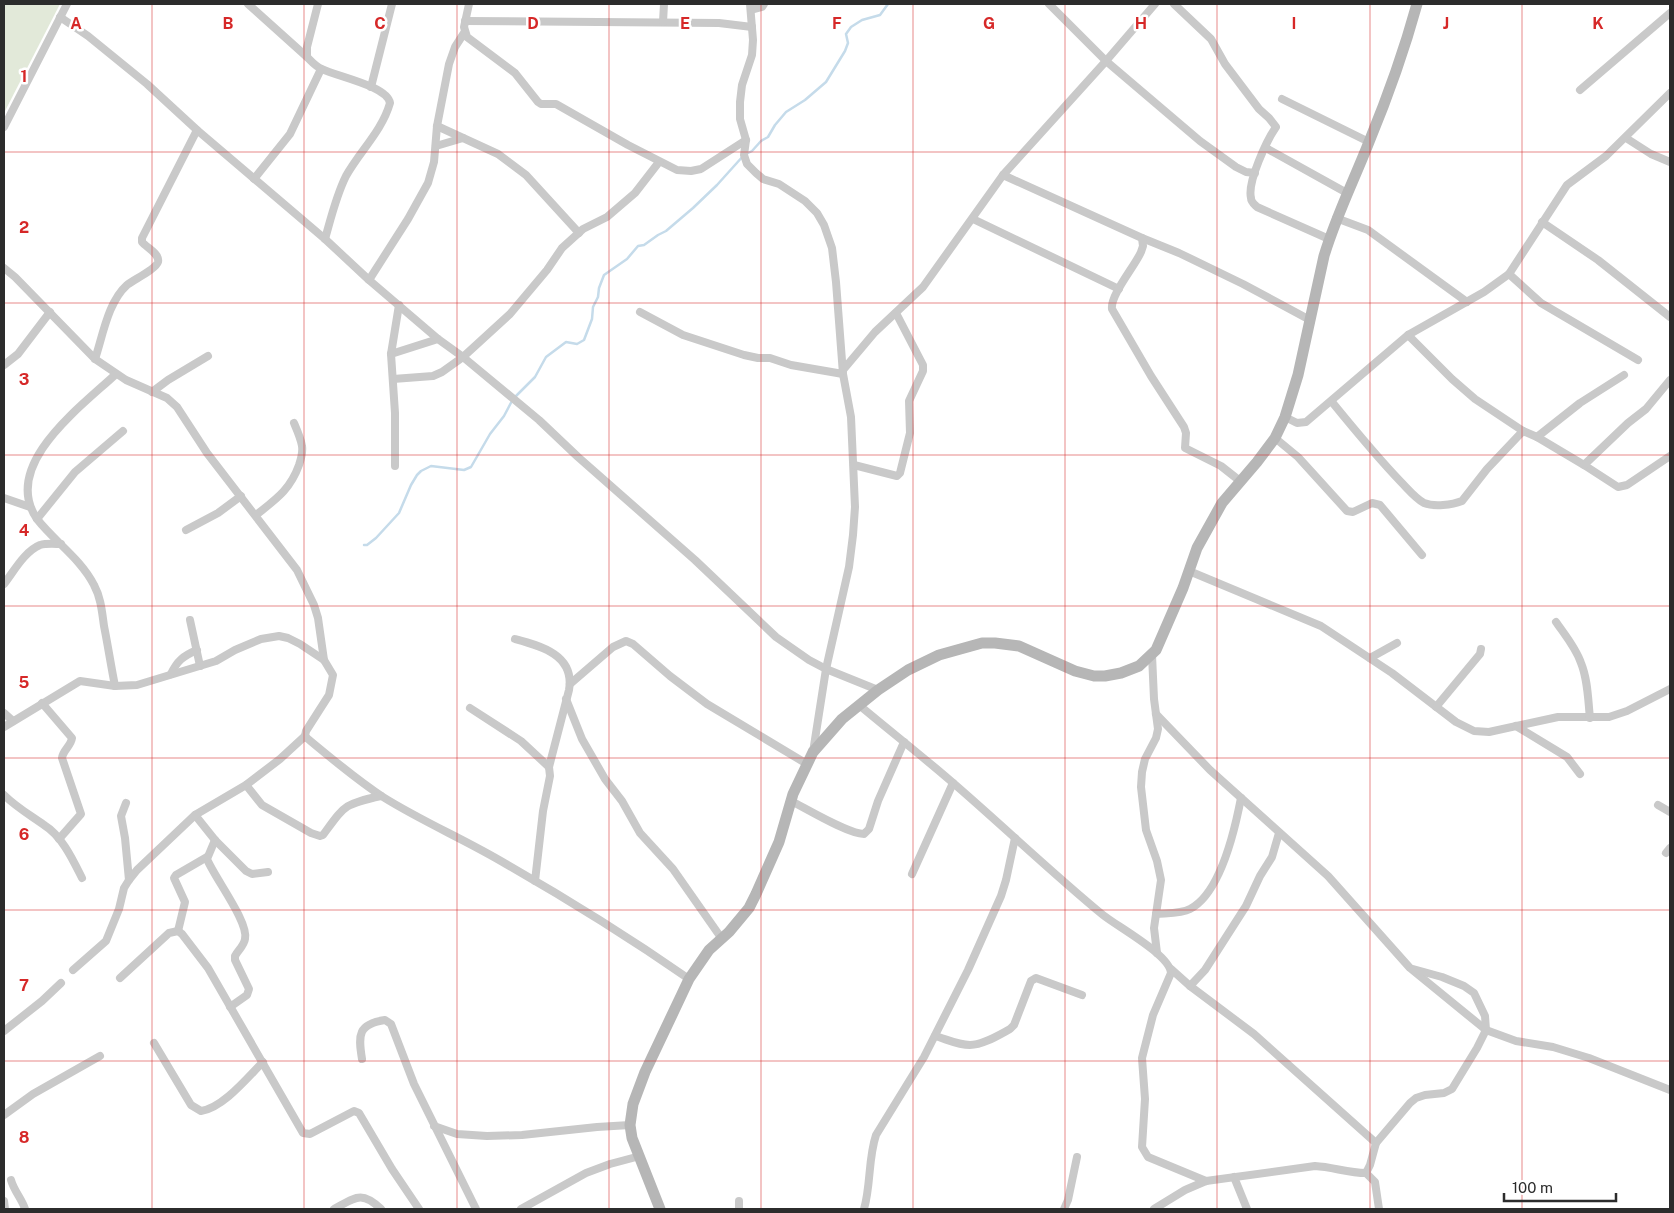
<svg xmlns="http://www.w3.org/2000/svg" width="1674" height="1213" viewBox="0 0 1674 1213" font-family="'Public Sans',sans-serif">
<rect width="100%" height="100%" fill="#fff"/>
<path fill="#e2e9d9" d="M4 4H60L4 113Z"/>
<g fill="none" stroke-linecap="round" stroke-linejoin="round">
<path stroke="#c5dbea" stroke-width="2.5" d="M364 545H367L376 538 399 513 411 485 417 475 421 471 431 466 464 470 471 467 490 434 504 416 513 399 535 377 546 357 566 342 577 344 584 340 592 319 593 307 598 297 599 288 604 275 627 259 638 246 644 245 658 235 666 231 693 208 717 185 744 155 752 151 761 141 768 137 775 125 786 112 805 100 826 82 845 51 848 43 846 34 851 27 862 20 880 15 888 4"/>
<g stroke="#c9c9c9" stroke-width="8">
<path d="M248 4 307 57"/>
<path d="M318 4 307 47V57C312 62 316 67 322 69 338 77 387 86 390 103 382 131 360 151 346 176 336 196 331 218 325 239"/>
<path d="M469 4 464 27 467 37 515 73 538 102 541 104H556L628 145 677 170 691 171 701 169 746 140"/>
<path d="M750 4 753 40 752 55 742 85 740 102V119L746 140 744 155 747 164 756 173 763 179 779 184 805 201 817 213 824 225 832 248 836 282 843 374 851 417 855 507 853 535 849 567 826 669 813 752"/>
<path d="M1049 4 1106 61 1200 141 1236 167 1246 172 1255 173"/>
<path d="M1174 4 1211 39 1225 64 1259 109 1269 118 1276 127C1267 140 1247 182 1251 198 1251 202 1254 204 1257 207L1329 239"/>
<path d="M751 10 762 7 764 4"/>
<path d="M60 17 88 36 147 84 197 130 325 239 369 280 438 339 463 357 539 420 578 457 695 560 776 637 809 660 826 669 878 690"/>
<path d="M465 21 719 23 752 27"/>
<path d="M663 22 664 4"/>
<path d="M371 87 392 4"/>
<path d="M1580 90 1670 13"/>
<path d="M1282 99 1369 142"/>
<path d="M437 126 498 154 526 175 579 233"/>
<path d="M4 127 67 4"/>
<path d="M1626 138 1651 154 1670 162"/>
<path d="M436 146 463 138"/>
<path d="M1266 148 1347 193"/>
<path d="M1003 175 1142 238 1179 253 1243 284 1310 320"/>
<path d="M254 179 290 134 321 69"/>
<path d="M1336 218 1368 230 1467 302"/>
<path d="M973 219 1119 289"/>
<path d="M1542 222 1598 260 1670 317"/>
<path d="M1142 238 1143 246 1141 252C1135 266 1110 295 1112 309L1151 376 1184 427 1186 433 1185 448 1221 466 1240 481"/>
<path d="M4 268 15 277 95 359 126 380 167 398 177 407 207 453 297 570 314 605 318 618 324 660"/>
<path d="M1509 274 1541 303 1638 360"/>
<path d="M369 280 408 219 428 183 434 162 437 126 449 64 455 47 464 33"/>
<path d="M640 312 683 335 744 355 758 358H770L791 365 843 374"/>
<path d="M1408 335 1452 379 1475 399 1523 431 1537 437 1584 465 1618 487 1627 485 1670 456"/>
<path d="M391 354 438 339"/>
<path d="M95 359C103 335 108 302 127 285 133 280 156 269 158 262 160 254 147 248 142 242V238L197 130"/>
<path d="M4 365 18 354 50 312"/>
<path d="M843 370 875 332 923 287 1003 175 1106 61 1155 4"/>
<path d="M393 379 433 376 442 372 463 357 510 314 547 270 562 248 583 229 607 217 635 193 659 162"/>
<path d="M152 392 168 380 208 356"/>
<path d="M1332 402C1354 429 1376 456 1401 482 1408 489 1415 498 1424 503 1434 507 1452 505 1462 501L1487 469 1523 431"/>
<path d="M1285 417 1297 423 1306 422 1408 335 1484 292 1509 274 1567 185 1606 156 1670 93"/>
<path d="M1537 437 1580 403 1624 375"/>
<path d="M1275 438 1298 457 1347 511 1353 512 1372 503 1380 505 1422 555"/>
<path d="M854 465 897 476 900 473 910 433 909 401 923 371V365L896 313"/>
<path d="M1584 465 1628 423 1646 409 1670 380"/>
<path d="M395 466V413L391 354 399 305"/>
<path d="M4 498 30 507"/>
<path d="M256 515C276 499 290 490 299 465 301 459 303 452 302 446 301 439 297 430 294 423"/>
<path d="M37 519 75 472 123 431"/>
<path d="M186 530 218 513 241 496"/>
<path d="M1189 571 1321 626 1392 673 1456 722 1474 731 1489 732 1558 717H1609L1627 711 1670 689"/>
<path d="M4 584C14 571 25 551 40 545 47 543 55 544 61 544"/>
<path d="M190 620 200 666"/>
<path d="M1556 622C1565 635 1576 648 1581 663 1588 680 1588 700 1590 718"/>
<path d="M515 639C541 646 575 655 569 690L549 767"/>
<path d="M1152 655 1154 699 1158 729 1156 738 1145 759 1142 772 1141 787 1146 830 1157 861 1161 880 1154 928 1157 953"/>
<path d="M1370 658 1397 643"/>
<path d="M171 674C177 661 183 656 197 650"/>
<path d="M570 684 613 647 626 641 633 644 670 676 707 704 807 764"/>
<path d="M115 686C111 666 108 646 104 626 102 612 101 598 94 585 81 559 55 542 37 519 0 465 82 406 116 374"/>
<path d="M566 699 582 739 605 779 622 801 640 833 673 869 722 939"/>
<path d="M42 703 72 738C71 746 63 750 62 758L81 814 59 839"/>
<path d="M859 705C890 731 922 756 952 782 1003 826 1052 873 1103 915 1118 927 1170 955 1171 973L1153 1015 1142 1058 1145 1099 1142 1147 1148 1157 1206 1181"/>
<path d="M1436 707 1480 654 1481 649"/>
<path d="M470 708 521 741 549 767 550 776 543 811 535 881"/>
<path d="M4 713 13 721"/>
<path d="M1156 714 1210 770 1328 876 1410 968 1486 1030 1516 1041 1553 1047 1589 1058 1670 1090"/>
<path d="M1516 726 1567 757 1580 774"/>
<path d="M4 727 80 681 115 686 137 685 216 661 235 650 261 639 279 636 288 638 300 644 324 660 333 675 329 695 306 731 305 736 308 739C332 759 357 780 383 797 423 822 466 840 506 864 569 900 630 938 689 979"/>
<path d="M246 785 262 805 311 833 320 836 323 835C345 805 344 804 381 796"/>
<path d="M4 795C16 807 30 815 44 825 62 836 73 860 82 878"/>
<path d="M791 801C807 809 848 834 864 834L869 829 878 801 904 742"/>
<path d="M126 803 121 816 125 838 129 880"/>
<path d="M1658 805 1670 812"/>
<path d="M195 815 215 840 246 871 252 874 268 872"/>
<path d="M215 840 207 859C214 877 249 922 245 939 244 946 238 950 235 956V960L249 989 247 995 230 1007"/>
<path d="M1666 853 1670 848"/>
<path d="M912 874 953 783"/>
<path d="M1156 914C1166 913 1181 914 1190 909 1221 893 1235 829 1241 798"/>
<path d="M178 931 185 902 174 878 176 875 207 857"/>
<path d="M1171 969 1190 986 1254 1034 1376 1143"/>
<path d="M73 970 106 941 119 909 124 888 129 880 137 870 195 815 246 785 280 759 305 736"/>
<path d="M120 978 169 933 178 931 182 934 208 968 303 1133 310 1134 354 1111 359 1113 392 1169 419 1209"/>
<path d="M1190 986 1205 970 1246 906 1260 876 1272 857 1279 833"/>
<path d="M4 1031 42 1001 61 983"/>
<path d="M935 1036C946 1039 958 1045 970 1045 983 1045 999 1035 1010 1029L1014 1025 1031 981 1036 978 1082 995"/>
<path d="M154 1043 191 1105 201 1111C223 1108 248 1077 263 1062"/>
<path d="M362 1059C358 1035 358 1024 385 1020L391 1024 414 1084 476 1209"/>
<path d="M4 1115 33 1094 100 1056"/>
<path d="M434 1126 457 1134 487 1136 522 1135 597 1127 630 1125"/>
<path d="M1366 1173 1375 1182 1379 1209"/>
<path d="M1234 1177 1247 1209"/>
<path d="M11 1180C14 1191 22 1199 25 1209"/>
<path d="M4 1201 5 1209"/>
<path d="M739 1201V1209"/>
<path d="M334 1209C355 1198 361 1190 381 1209"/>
<path d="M521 1209 586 1173 610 1164 640 1156"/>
<path d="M864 1209C871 1185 868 1159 876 1135L924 1057 968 970 1001 896 1006 880 1015 838"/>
<path d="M1064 1209 1068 1200 1077 1157"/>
<path d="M1154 1209 1185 1190 1206 1181 1315 1166C1333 1167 1348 1173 1366 1173L1370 1165 1376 1143 1410 1103 1416 1098 1425 1095 1444 1093 1452 1089 1477 1048 1486 1030 1485 1016 1474 993 1464 986 1442 977 1413 969"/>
</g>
<path stroke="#b6b6b6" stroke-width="11" d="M660 1209 632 1138 630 1125 633 1104 645 1072 681 996 689 979 709 950 729 932 749 908 756 894 779 842 793 794 813 752 842 719 878 690 908 670 939 655 982 643H995L1019 646 1075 671 1094 676H1105L1121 673 1139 666 1156 650 1183 588 1197 548 1222 503 1257 462 1275 438 1285 417 1298 375 1324 256C1336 216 1354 180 1369 142 1388 96 1404 51 1417 4"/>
</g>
<path fill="none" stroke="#d62828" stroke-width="1" stroke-opacity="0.55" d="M152 4V1209M304 4V1209M457 4V1209M609 4V1209M761 4V1209M913 4V1209M1065 4V1209M1217 4V1209M1370 4V1209M1522 4V1209M4 152H1670M4 303H1670M4 455H1670M4 606H1670M4 758H1670M4 910H1670M4 1061H1670"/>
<g font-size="16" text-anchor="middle" font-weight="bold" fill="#d62828" stroke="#fff" stroke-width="5" stroke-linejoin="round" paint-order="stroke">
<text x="76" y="29">A</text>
<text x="228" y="29">B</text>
<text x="380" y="29">C</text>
<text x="533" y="29">D</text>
<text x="685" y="29">E</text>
<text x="837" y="29">F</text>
<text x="989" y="29">G</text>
<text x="1141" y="29">H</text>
<text x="1294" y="29">I</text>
<text x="1446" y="29">J</text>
<text x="1598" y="29">K</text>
<text x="24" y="82">1</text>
<text x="24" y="233">2</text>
<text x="24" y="385">3</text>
<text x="24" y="536">4</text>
<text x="24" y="688">5</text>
<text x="24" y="840">6</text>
<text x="24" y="991">7</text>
<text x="24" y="1143">8</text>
</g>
<rect width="1674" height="1213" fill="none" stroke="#2c2c2c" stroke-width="10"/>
<path d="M1504 1193v8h112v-8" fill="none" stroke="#2c2c2c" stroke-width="2.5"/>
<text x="1512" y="1193" font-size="15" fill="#2c2c2c" stroke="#ffffff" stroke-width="4" paint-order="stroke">100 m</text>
</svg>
